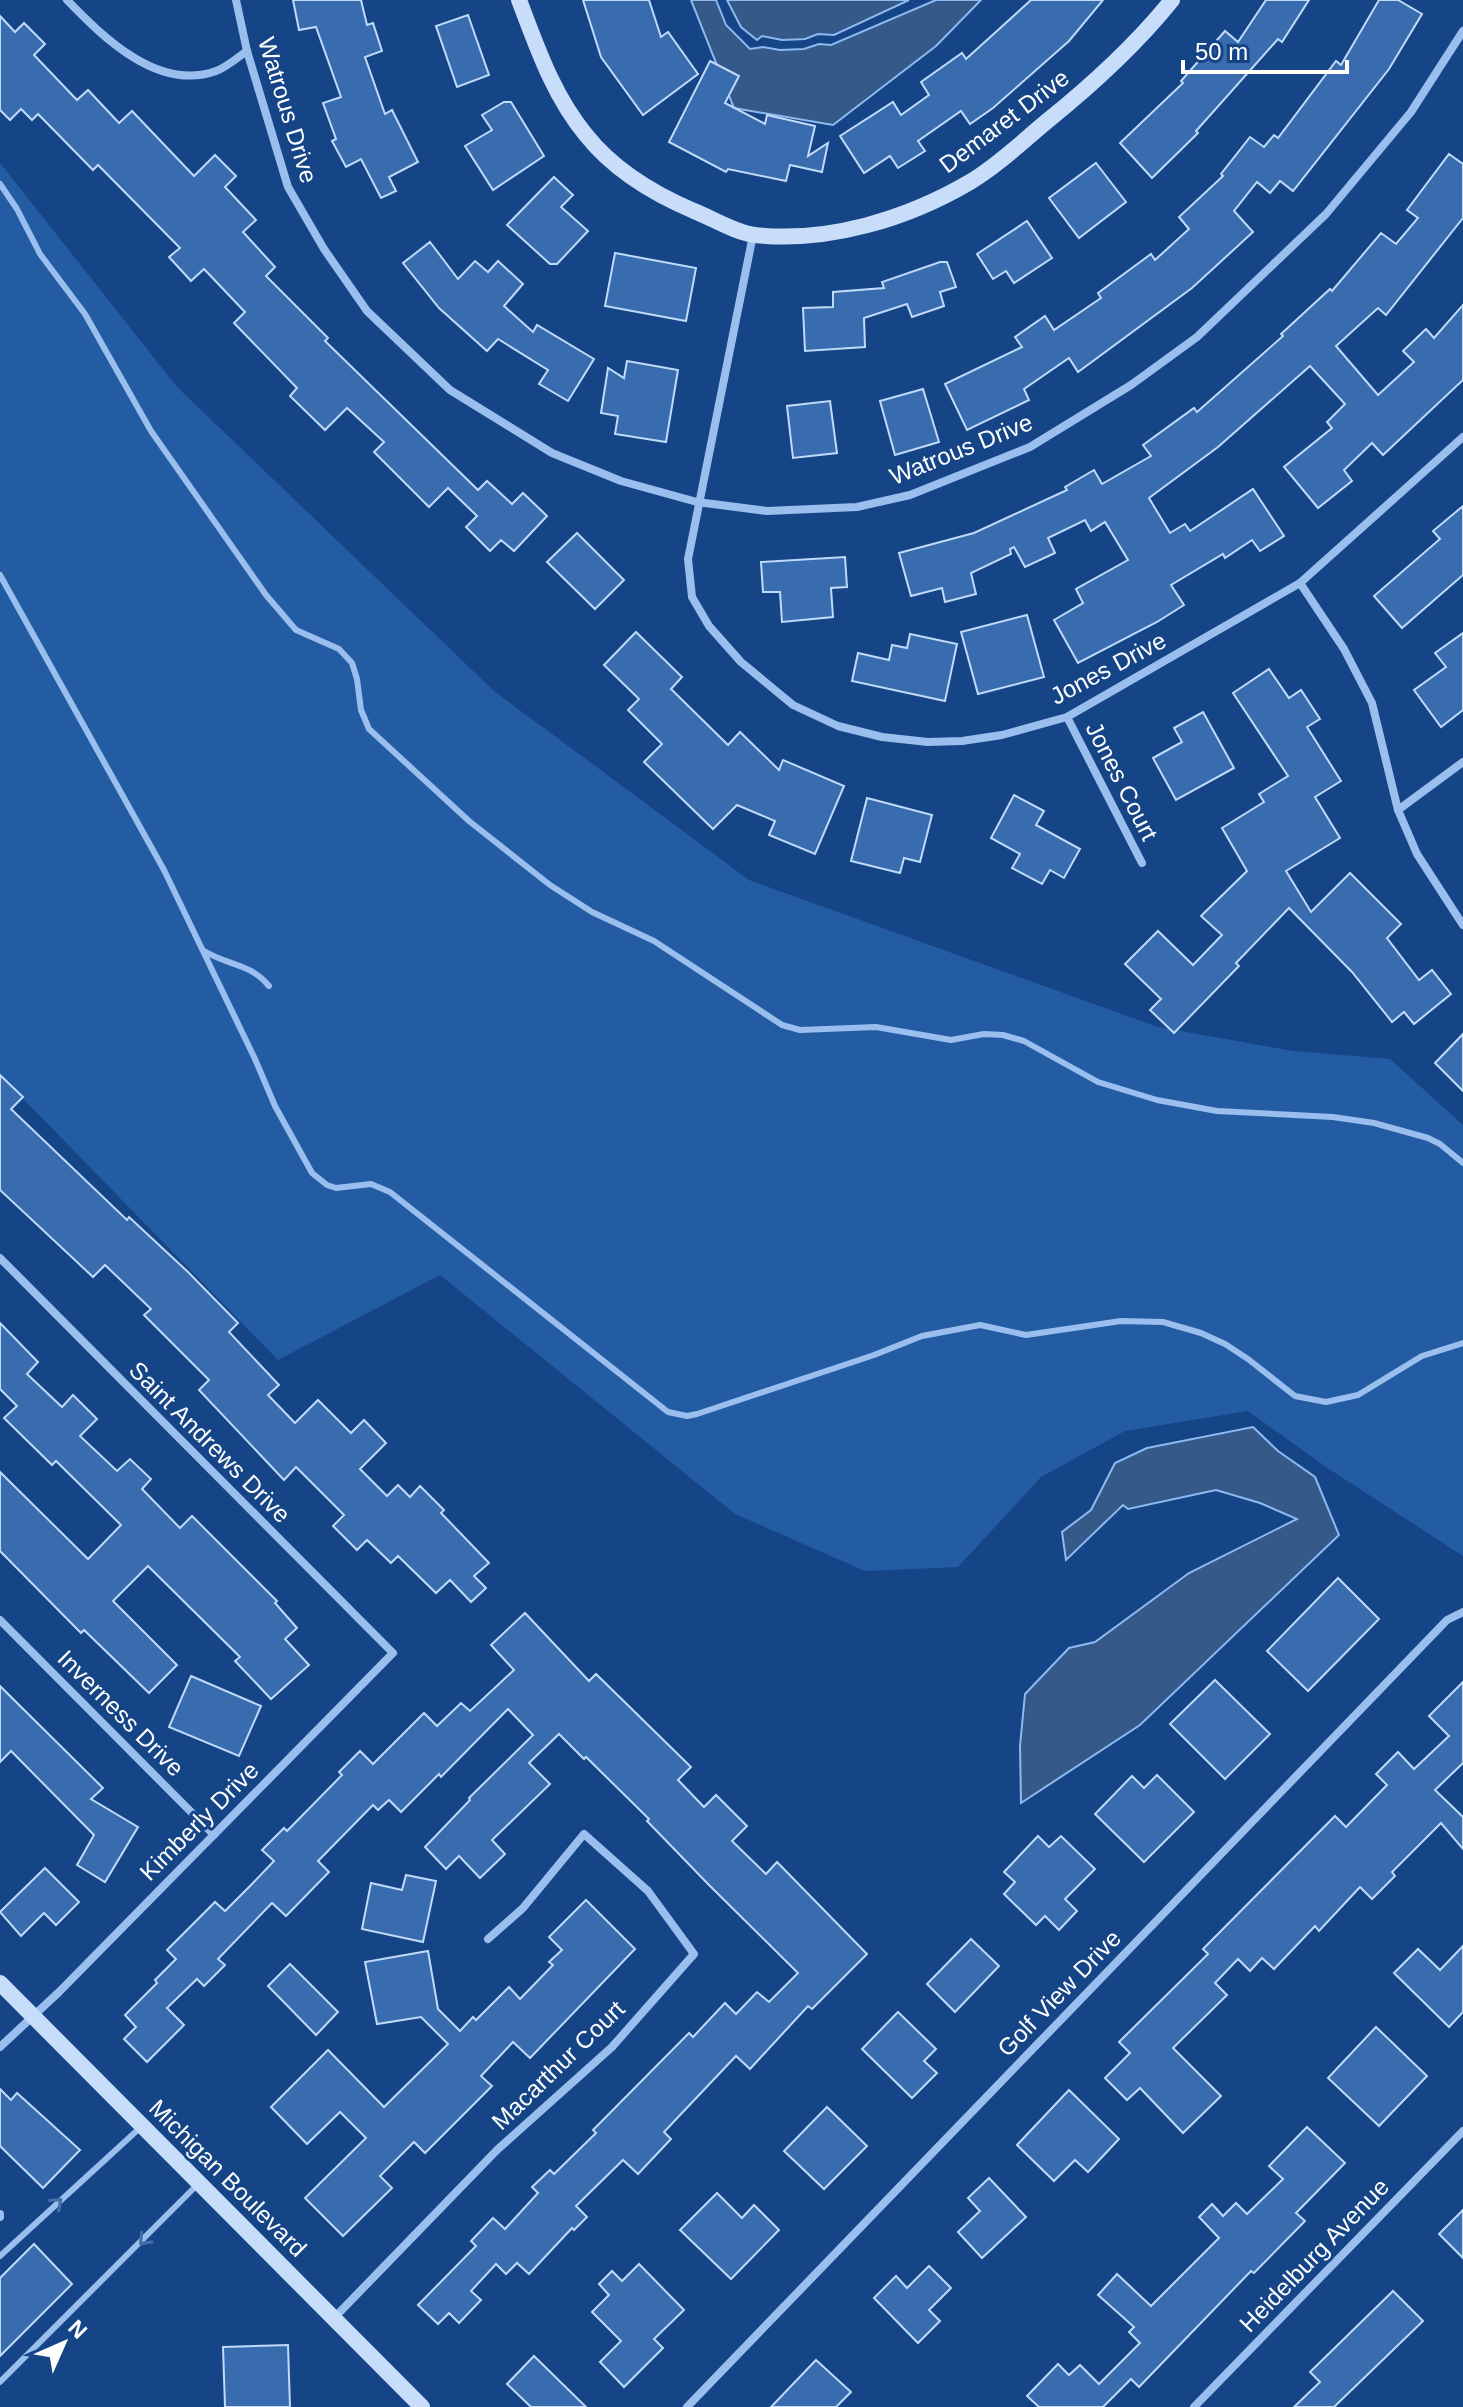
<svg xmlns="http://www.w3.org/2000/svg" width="1463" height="2407" viewBox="0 0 1463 2407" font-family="Helvetica,sans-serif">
<rect width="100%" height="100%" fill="#154586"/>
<path fill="#245ca4" d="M0 163 177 387 494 691 749 880 1158 1027 1293 1051 1390 1059 1463 1125V1556L1329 1469 1248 1411 1125 1431 1041 1477 958 1567 865 1571 735 1514 440 1275 278 1360 0 1075Z"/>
<g fill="#355989" stroke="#8cbaf1" stroke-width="2">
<path d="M691 0H716L726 25 750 49 763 47 780 50 804 49 819 44 831 45 936 0H981L936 46 833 125 734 108Z"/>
<path d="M727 0H909L834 35 818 34 805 39 782 40 762 36 757 40 741 27Z"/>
<path d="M1253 1427 1278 1451 1315 1477 1339 1535 1140 1725 1021 1803 1020 1746 1025 1694 1069 1648 1095 1642 1189 1573 1297 1519 1260 1503 1216 1490 1128 1509 1123 1505 1066 1560 1062 1532 1091 1510 1115 1463 1147 1448Z"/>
</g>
<g fill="#396cae" stroke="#c0dafa" stroke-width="2">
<path d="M293 0H361L367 25 373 23 382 51 365 57 385 114 392 110 418 162 389 177 396 191 381 198 361 159 346 167 332 141 336 139 323 103 341 97 316 27 299 30Z"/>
<path d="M583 0H649L661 37 668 32 698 74 643 115 601 57Z"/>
<path d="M1031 0H1103L1069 41 993 108 970 124 961 111 918 141 925 151 898 168 890 156 864 173 840 136 893 102 901 115 929 95 921 82 962 53 966 59Z"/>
<path d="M1266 0H1309L1282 42 1278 39 1196 131 1198 133 1152 178 1120 143 1183 83 1181 81 1225 31 1238 42Z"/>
<path d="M1379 0H1398L1422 14 1389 69 1293 191 1280 181 1270 193 1257 182 1234 211 1253 232 1192 288 1078 372 1069 358 1024 389 1029 400 967 430 945 384 1022 347 1015 337 1045 316 1054 330 1101 298 1098 293 1151 254 1155 260 1189 229 1179 217 1223 176 1221 174 1250 137 1264 147 1274 135 1278 138 1336 61 1341 65Z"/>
<path d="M468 15 489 75 457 87 436 26Z"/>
<path d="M0 16 15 32 24 23 45 44 34 55 77 100 88 90 119 123 132 111 194 176 215 155 236 176 225 187 256 220 243 232 275 267 266 276 328 338 325 341 478 490 487 481 512 504 523 493 547 516 514 551 501 540 490 551 466 527 477 516 448 488 429 507 374 452 384 442 347 408 325 430 290 396 297 388 234 323 245 312 204 269 191 281 169 257 180 248 98 165 93 170 38 114 32 120 21 109 10 120 0 110Z"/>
<path d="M710 61 739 76 725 103 765 124 767 115 815 126 808 156 828 143 822 172 790 165 786 181 728 169 726 172 669 142Z"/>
<path d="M504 102H511L544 156 493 190 465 146 492 130 482 115Z"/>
<path d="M1449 154 1463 164V218L1386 315 1378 308 1336 346 1378 395 1414 362 1403 351 1426 329 1434 338 1463 305V380L1383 455 1372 443 1344 470 1352 481 1318 508 1284 467 1332 428 1327 422 1345 404 1310 366 1218 447 1149 498 1170 533 1185 524 1190 531 1253 489 1284 536 1260 551 1252 540 1225 558 1223 554 1171 585 1184 605 1157 622 1078 663 1054 620 1083 603 1076 589 1128 560 1105 522 1091 531 1085 520 1048 538 1055 553 1025 567 1014 547 1010 549 1011 554 971 573 976 594 945 602 942 588 911 596 899 553 974 533 1067 490 1065 487 1094 470 1102 484 1151 456 1143 445 1194 408 1197 412 1283 336 1281 334 1330 289 1332 291 1381 233 1396 244 1418 218 1407 210Z"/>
<path d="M1096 163 1126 202 1079 238 1049 198Z"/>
<path d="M554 177 573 195 561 207 588 231 557 264H550L507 225Z"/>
<path d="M1027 221 1052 258 1014 283 1006 271 993 279 977 254Z"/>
<path d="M430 242 458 279 475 261 488 272 498 261 523 284 504 306 533 332 537 325 594 359 568 401 539 384 548 370 498 339 487 351 439 308 403 263Z"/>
<path d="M615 253 696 268 686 321 605 306Z"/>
<path d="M940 262H947L956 287 940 292 944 306 912 317 907 304 864 318 865 347 805 351 803 308 833 307V292L884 288 882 282Z"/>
<path d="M627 361 678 370 666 442 615 434 618 416 601 413 608 368 624 378Z"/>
<path d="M923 389 939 442 895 455 880 401Z"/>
<path d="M830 401 837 453 793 458 787 406Z"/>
<path d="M1463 506V575L1402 628 1374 596 1440 539 1433 531Z"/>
<path d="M577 533 624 580 595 609 547 562Z"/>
<path d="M845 557 847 587 831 588 833 617 782 622 780 592H763L761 562Z"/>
<path d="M1027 615 1044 677 978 694 961 632Z"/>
<path d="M636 632 682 677 671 689 728 745 740 732 779 770 783 760 844 786 815 854 769 835 775 821 737 805 713 829 644 762 662 744 628 710 639 699 604 665Z"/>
<path d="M1463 633V710L1441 727 1414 690 1446 667 1435 653Z"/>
<path d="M910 634 957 644 945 701 852 681 858 653 889 660 892 645 907 648Z"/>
<path d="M1269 669 1289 698 1301 690 1320 719 1307 727 1341 781 1315 797 1340 838 1286 871 1311 912 1350 873 1401 924 1387 938 1419 980 1432 970 1451 994 1414 1024 1404 1012 1392 1022 1352 972 1289 908 1236 963 1239 966 1174 1033 1150 1010 1161 999 1125 964 1158 931 1193 965 1222 935 1201 916 1247 871 1222 828 1264 802 1259 794 1288 776 1233 693Z"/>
<path d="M1203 712 1234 768 1176 800 1153 758 1182 742 1174 728Z"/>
<path d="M1014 795 1044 811 1036 825 1080 849 1064 878 1050 870 1042 884 1012 868 1020 854 991 838Z"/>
<path d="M867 798 932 815 920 862 904 858 900 873 851 861Z"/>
<path d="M1463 1034V1091L1435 1063Z"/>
<path d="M0 1075 23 1097 11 1109 127 1220 129 1217 188 1272 238 1323 229 1332 279 1385 268 1395 295 1423 318 1400 351 1433 364 1420 386 1443 360 1469 387 1496 398 1485 410 1497 420 1486 444 1510 441 1513 489 1563 474 1576 486 1588 471 1602 450 1580 436 1593 398 1556 391 1563 367 1540 357 1550 333 1526 344 1515 296 1467 284 1480 199 1390 209 1380 144 1315 151 1309 105 1265 93 1277 0 1190Z"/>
<path d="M0 1323 38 1362 27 1374 62 1407 73 1395 97 1419 80 1436 117 1471 130 1459 151 1479 142 1489 180 1528 192 1516 277 1601 275 1603 297 1628 285 1639 309 1665 271 1699 235 1661 240 1657 148 1566 113 1601 177 1665 149 1693 84 1630 81 1633 0 1551V1472L88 1559 121 1525 56 1461 52 1465 4 1418 17 1406 0 1389Z"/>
<path d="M1338 1578 1379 1619 1308 1691 1267 1651Z"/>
<path d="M525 1613 589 1681 596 1674 691 1767 678 1780 704 1807 716 1795 747 1826 732 1841 766 1874 777 1862 867 1954 812 2009 808 2006 750 2069 736 2056 664 2132 671 2139 638 2174 623 2160 576 2206 587 2217 574 2230 572 2228 529 2274 517 2263 506 2274 496 2264 471 2291 481 2300 459 2323 449 2313 438 2324 418 2305 476 2246 471 2241 493 2218 505 2229 538 2193 532 2187 550 2170 554 2174 596 2133 593 2130 689 2033 693 2037 725 2003 736 2014 757 1992 769 2002 798 1973 708 1884 647 1821 649 1819 586 1757 584 1759 559 1734 529 1763 550 1784 492 1840 505 1854 480 1878 459 1856 446 1869 425 1847 470 1800 469 1798 533 1735 508 1709 441 1777 439 1774 401 1812 389 1800 378 1810 373 1805 318 1861 329 1872 286 1916 272 1903 218 1959 225 1965 204 1986 197 1979 167 2008 184 2025 147 2062 124 2039 136 2027 125 2015 157 1983 155 1980 176 1959 167 1950 215 1902 225 1911 252 1884 274 1861 262 1850 284 1828 287 1831 342 1775 339 1772 360 1751 373 1764 424 1713 437 1726 461 1703 470 1711 514 1670 491 1645Z"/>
<path d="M191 1676 261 1706 239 1756 169 1727Z"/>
<path d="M1215 1680 1270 1734 1225 1779 1170 1724Z"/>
<path d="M1463 1682V1763L1435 1790 1463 1817V1849L1441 1823 1392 1872 1395 1876 1372 1899 1360 1887 1319 1931 1315 1926 1274 1969 1262 1958 1250 1971 1238 1959 1215 1983 1227 1995 1173 2048 1221 2096 1183 2133 1140 2088 1127 2100 1105 2078 1130 2053 1119 2042 1208 1954 1203 1949 1335 1816 1346 1827 1387 1785 1376 1774 1398 1752 1414 1769 1449 1736 1429 1716Z"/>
<path d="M0 1686 103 1788 91 1799 138 1827 105 1882 77 1865 94 1835 11 1751 0 1762Z"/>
<path d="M1157 1775 1194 1812 1144 1862 1095 1814 1132 1776 1144 1788Z"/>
<path d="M1038 1836 1049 1847 1061 1836 1095 1869 1065 1899 1077 1911 1059 1930 1045 1916 1036 1925 1004 1894 1015 1882 1004 1872Z"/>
<path d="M45 1868 79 1902 56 1925 44 1913 21 1936 0 1912Z"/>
<path d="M406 1875 436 1881 423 1942 362 1929 371 1883 402 1890Z"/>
<path d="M586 1900 635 1949 530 2058 513 2042 481 2076 492 2086 425 2153 414 2142 380 2176 392 2188 343 2236 305 2198 366 2138 340 2112 307 2144 271 2107 328 2050 384 2107 448 2044 421 2017 377 2024 365 1962 428 1951 438 2009 460 2031 473 2017 476 2020 509 1987 520 1999 553 1965 549 1962 562 1950 549 1937Z"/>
<path d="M971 1939 999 1966 955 2012 927 1984Z"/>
<path d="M1463 1946V2012L1449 2027 1394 1973 1418 1949 1440 1970Z"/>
<path d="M290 1964 338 2012 316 2035 268 1986Z"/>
<path d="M898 2012 936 2049 924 2061 937 2073 912 2098 862 2049Z"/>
<path d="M1376 2027 1427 2076 1379 2126 1328 2078Z"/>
<path d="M0 2089 11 2100 17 2093 80 2150 43 2188 0 2146Z"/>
<path d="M1069 2090 1119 2139 1088 2172 1075 2160 1054 2181 1017 2145Z"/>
<path d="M827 2107 867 2146 824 2189 784 2151Z"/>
<path d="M1307 2127 1345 2163 1296 2213 1305 2221 1254 2273 1251 2271 1139 2387 1131 2379 1103 2407H1039L1027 2396 1058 2364 1069 2375 1080 2365 1099 2384 1140 2343 1129 2332 1134 2327 1098 2295 1117 2274 1151 2306 1219 2238 1199 2217 1212 2204 1223 2216 1236 2203 1247 2214 1283 2179 1269 2166Z"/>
<path d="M989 2178 1026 2217 982 2258 958 2232 980 2211 968 2198Z"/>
<path d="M717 2193 742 2218 754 2205 779 2230 731 2279 680 2230Z"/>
<path d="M1463 2210V2258L1439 2234Z"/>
<path d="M34 2244 72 2284 0 2356V2278Z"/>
<path d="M639 2264 684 2310 654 2339 663 2348 624 2387 600 2362 621 2341 592 2312 609 2295 599 2284 612 2271 622 2281Z"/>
<path d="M929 2266 951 2288 929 2310 940 2321 918 2343 874 2298 896 2276 907 2288Z"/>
<path d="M1393 2291 1423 2321 1334 2407H1294L1320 2382 1310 2372Z"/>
<path d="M288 2345 290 2407H225L223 2347Z"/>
<path d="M534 2356 586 2407H531L507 2384Z"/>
<path d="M816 2360 851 2392 836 2407H771Z"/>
</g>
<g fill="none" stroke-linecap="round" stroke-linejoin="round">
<g stroke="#9abfee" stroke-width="6">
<path d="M0 184 17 209 40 254 85 314 151 431 266 595 296 630 339 649 352 663 357 679 361 710 369 729 469 821 550 885 592 912 654 941 782 1025 800 1030 876 1027 951 1040 984 1034 1003 1035 1024 1041 1098 1082 1157 1100 1217 1111 1333 1117 1374 1123 1428 1138 1440 1144 1463 1163"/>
<path d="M0 575 164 870 255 1059 275 1106 312 1173 327 1185 336 1188 371 1184 390 1192 668 1412 687 1416 697 1414 874 1355 922 1336 980 1325 1026 1335 1121 1321 1163 1322 1201 1333 1225 1344 1248 1359 1295 1396 1326 1402 1358 1395 1422 1356 1463 1343"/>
<path d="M204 951C229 966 250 963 269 986"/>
<path d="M0 2256 142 2126"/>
<path d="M0 2382 198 2184"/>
</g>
<g stroke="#9abfee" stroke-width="8">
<path d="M67 0C103 37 158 92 216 71 227 67 238 57 247 51"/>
<path d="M236 0 247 51 288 187 324 249 367 311 450 390 552 453 621 481 697 502 767 511 857 507 910 495 1030 447 1131 385 1197 337 1326 214 1411 112 1463 31"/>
<path d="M753 235 688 559 692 597 709 626 741 662 793 705 838 726 882 737 928 742 962 741 1002 735 1067 717 1300 583 1463 437"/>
<path d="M1300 583 1344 649 1372 703 1398 810 1417 854 1463 925"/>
<path d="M1067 717 1142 863"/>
<path d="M1398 810 1463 762"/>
<path d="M0 1258 393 1653 59 1992 0 2047"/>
<path d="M0 1620 214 1835"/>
<path d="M0 2214V2217"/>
<path d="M334 2318 497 2150 612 2047 694 1954 648 1891 584 1834 523 1908 488 1939"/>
<path d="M687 2407 1447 1620 1463 1612"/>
<path d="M1194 2407 1463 2131"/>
</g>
<g stroke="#c7ddfa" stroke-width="16">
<path d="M519 0C537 47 553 95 586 135 613 169 654 194 694 211 712 218 736 233 755 235 828 243 907 219 970 182 997 166 1022 142 1046 122 1092 85 1135 46 1172 0"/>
<path d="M0 1983 422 2407"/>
</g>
</g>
<defs><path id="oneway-chevron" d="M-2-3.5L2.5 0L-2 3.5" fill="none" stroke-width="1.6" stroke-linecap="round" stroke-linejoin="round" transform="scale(2)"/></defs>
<g stroke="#4470aa">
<use href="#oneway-chevron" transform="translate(57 2203) rotate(-42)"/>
<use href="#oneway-chevron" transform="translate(144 2240) rotate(134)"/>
</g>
<g text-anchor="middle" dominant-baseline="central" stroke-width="6" stroke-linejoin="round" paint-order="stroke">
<g font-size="24" fill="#fff" stroke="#154586">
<text transform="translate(288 110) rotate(73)">Watrous Drive</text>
<text transform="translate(1004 121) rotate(-37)">Demaret Drive</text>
<text transform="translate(961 449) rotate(-22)">Watrous Drive</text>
<text transform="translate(1108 668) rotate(-28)">Jones Drive</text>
<text transform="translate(1122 781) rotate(63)">Jones Court</text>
<text transform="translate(210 1442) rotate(45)">Saint Andrews Drive</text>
<text transform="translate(121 1713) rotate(45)">Inverness Drive</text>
<text transform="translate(199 1821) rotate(-45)">Kimberly Drive</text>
<text transform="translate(1059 1993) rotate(-46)">Golf View Drive</text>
<text transform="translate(558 2065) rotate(-44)">Macarthur Court</text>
<text transform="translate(228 2178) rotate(45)">Michigan Boulevard</text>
<text transform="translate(1314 2255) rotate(-46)">Heidelburg Avenue</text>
</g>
</g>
<g transform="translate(64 2343) rotate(45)" stroke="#154586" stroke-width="6" paint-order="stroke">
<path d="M0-6L14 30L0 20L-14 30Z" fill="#ffffff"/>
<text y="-12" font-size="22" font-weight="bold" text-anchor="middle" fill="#ffffff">N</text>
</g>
<path d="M1183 60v12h164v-12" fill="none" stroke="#ffffff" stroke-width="4"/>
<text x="1195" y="60" font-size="24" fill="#ffffff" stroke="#154586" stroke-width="6" paint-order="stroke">50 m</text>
</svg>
